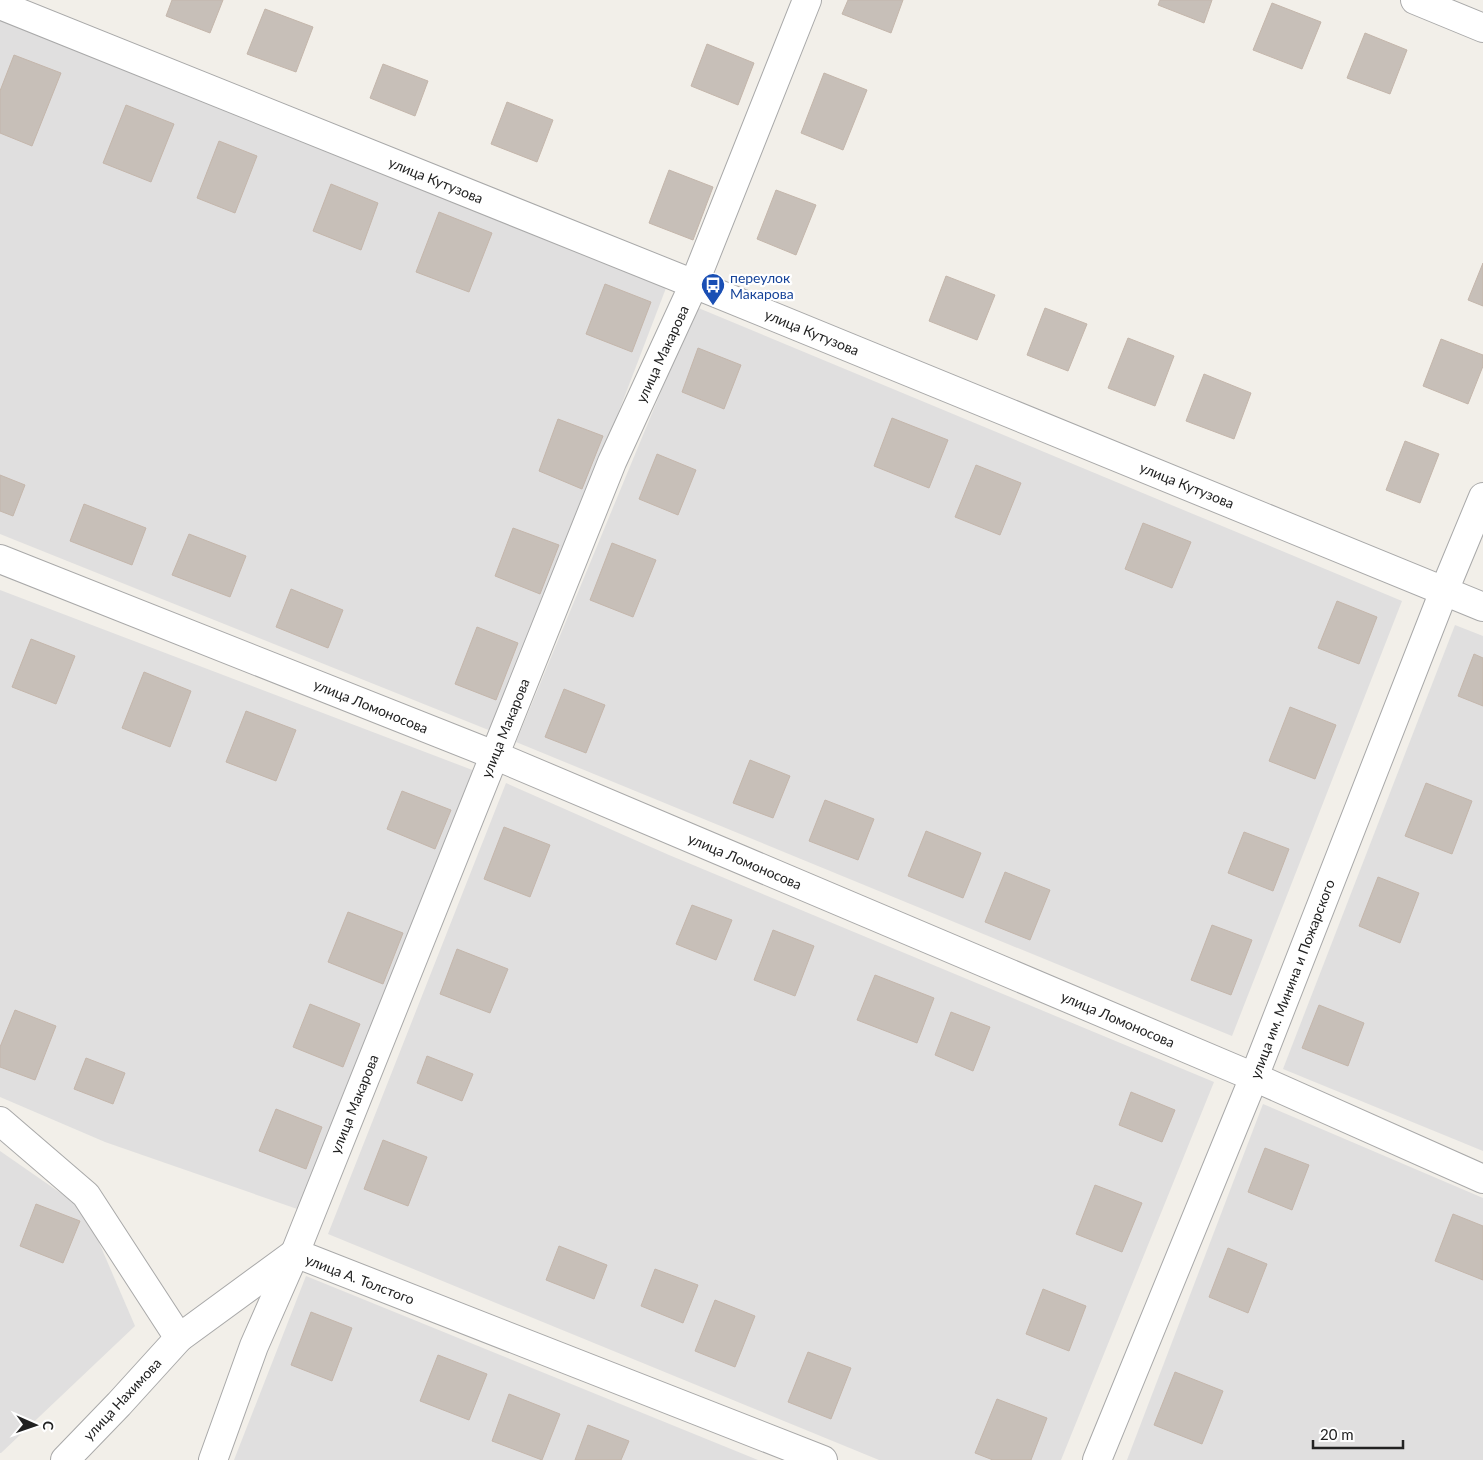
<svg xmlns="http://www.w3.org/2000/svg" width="1483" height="1460" viewBox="0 0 1483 1460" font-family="Lato,sans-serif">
<rect width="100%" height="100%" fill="#f2efe9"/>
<g fill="#e0dfdf">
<path d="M0 19 666 288 496 733 0 534Z"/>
<path d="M696 307 1402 601 1232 1036 516 742Z"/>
<path d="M0 590 475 771 303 1211 105 1142 0 1097Z"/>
<path d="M1455 625 1483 636V1151L1283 1069Z"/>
<path d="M506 783 669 855 1214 1082 1061 1460H879L328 1234Z"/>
<path d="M1263 1104 1483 1198V1460H1127Z"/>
<path d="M0 1151 85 1210 135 1326 1 1453H0Z"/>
<path d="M306 1276 758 1460H234Z"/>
</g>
<g fill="#c7bfb8" stroke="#c4b6ab">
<path d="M172 0H223L210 33 166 16Z"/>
<path d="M848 0H903L891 33 842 14Z"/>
<path d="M1160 0H1212L1204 23 1158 5Z"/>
<path d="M1272 3 1321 22 1302 69 1253 50Z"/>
<path d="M265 9 313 27 296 72 247 54Z"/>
<path d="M1365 33 1407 50 1390 94 1347 78Z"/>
<path d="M707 44 754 63 738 105 691 86Z"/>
<path d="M14 55 61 73 32 146 0 133V91Z"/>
<path d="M383 64 428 81 415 116 370 98Z"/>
<path d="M824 73 867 90 843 150 801 133Z"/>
<path d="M507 102 553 120 537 162 491 144Z"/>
<path d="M126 105 174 124 151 182 103 163Z"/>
<path d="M219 141 257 156 235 213 197 198Z"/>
<path d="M669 170 713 187 693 240 649 223Z"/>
<path d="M331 184 378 203 361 250 313 231Z"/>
<path d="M776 190 816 205 796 255 757 239Z"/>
<path d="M439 212 492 233 469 292 416 272Z"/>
<path d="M1483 263V306L1468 300Z"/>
<path d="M946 276 995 295 977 340 929 321Z"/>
<path d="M605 284 651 302 632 352 586 334Z"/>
<path d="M1045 308 1087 324 1068 371 1027 355Z"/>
<path d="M1128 338 1174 356 1155 406 1108 388Z"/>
<path d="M1441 339 1483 355V366L1468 404 1423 386Z"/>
<path d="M698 348 741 365 724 409 682 392Z"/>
<path d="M1204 374 1251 393 1234 439 1186 421Z"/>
<path d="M892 418 948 440 929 488 874 466Z"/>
<path d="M558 419 603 436 582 489 539 471Z"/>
<path d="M1405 441 1439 454 1420 503 1386 490Z"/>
<path d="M657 454 696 470 678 515 639 499Z"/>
<path d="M976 465 1021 483 1000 535 955 517Z"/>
<path d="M0 475 25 485 13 516 0 511Z"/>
<path d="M84 504 146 528 132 565 70 541Z"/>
<path d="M1143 523 1191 542 1172 588 1125 569Z"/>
<path d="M513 528 559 545 540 594 495 576Z"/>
<path d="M189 534 246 556 230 597 172 575Z"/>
<path d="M612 543 656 560 633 617 590 600Z"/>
<path d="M291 589 343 610 328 648 276 627Z"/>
<path d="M1337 601 1377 617 1359 664 1318 648Z"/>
<path d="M477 627 518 643 496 700 455 684Z"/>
<path d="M31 639 75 656 56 704 12 687Z"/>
<path d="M1474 654 1483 658V706L1458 696Z"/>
<path d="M144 672 191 691 170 747 122 728Z"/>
<path d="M564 689 605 705 586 753 545 737Z"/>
<path d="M1290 707 1336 725 1315 779 1269 761Z"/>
<path d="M246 711 296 730 276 781 226 762Z"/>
<path d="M750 760 790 776 773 818 733 803Z"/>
<path d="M1426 783 1472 801 1452 854 1405 836Z"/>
<path d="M402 791 451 810 435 849 387 829Z"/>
<path d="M825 800 874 819 858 860 809 841Z"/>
<path d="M504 827 550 845 530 897 484 879Z"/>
<path d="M926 831 981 853 963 898 908 876Z"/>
<path d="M1244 832 1289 849 1273 891 1228 873Z"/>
<path d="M1005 872 1050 890 1030 940 985 922Z"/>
<path d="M1378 877 1419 893 1400 943 1359 926Z"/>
<path d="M692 905 732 920 716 960 676 944Z"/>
<path d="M348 912 403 933 383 984 328 962Z"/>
<path d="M1212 925 1252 940 1231 995 1191 980Z"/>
<path d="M773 930 814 946 795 996 754 980Z"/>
<path d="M457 949 508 969 490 1013 440 994Z"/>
<path d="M875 975 934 998 917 1043 857 1020Z"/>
<path d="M310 1004 360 1024 343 1067 293 1047Z"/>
<path d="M1319 1005 1364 1023 1348 1066 1302 1048Z"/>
<path d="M15 1010 56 1026 35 1080 0 1067V1047Z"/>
<path d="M951 1012 990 1027 973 1071 935 1055Z"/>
<path d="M427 1056 473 1074 462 1101 417 1083Z"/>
<path d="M86 1058 125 1073 113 1104 74 1089Z"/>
<path d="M1131 1092 1175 1110 1162 1142 1119 1125Z"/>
<path d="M276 1109 322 1127 306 1169 259 1151Z"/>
<path d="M383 1140 427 1157 408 1206 364 1189Z"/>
<path d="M1265 1148 1309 1165 1292 1210 1248 1192Z"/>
<path d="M1095 1185 1142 1203 1122 1252 1076 1234Z"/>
<path d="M36 1204 80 1221 63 1263 20 1246Z"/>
<path d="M1453 1214 1483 1226V1280L1435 1261Z"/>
<path d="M559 1246 607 1265 594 1299 546 1280Z"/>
<path d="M1228 1248 1267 1264 1248 1313 1209 1297Z"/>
<path d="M655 1269 698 1285 683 1323 641 1306Z"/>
<path d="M1043 1289 1086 1306 1069 1351 1026 1334Z"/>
<path d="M715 1300 755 1316 735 1367 695 1351Z"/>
<path d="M311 1312 352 1328 332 1381 291 1365Z"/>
<path d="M808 1352 851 1368 831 1419 788 1402Z"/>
<path d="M438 1355 487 1374 469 1420 420 1401Z"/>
<path d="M1175 1372 1223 1391 1202 1444 1154 1425Z"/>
<path d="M509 1394 560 1414 542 1460 492 1441Z"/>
<path d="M997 1399 1047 1418 1031 1460H993L975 1453Z"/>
<path d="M588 1425 629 1441 621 1460H575Z"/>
</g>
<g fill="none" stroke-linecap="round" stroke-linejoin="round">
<g stroke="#a9a9a9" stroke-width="30">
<g id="minor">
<path d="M1415 0 1483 28"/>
<path d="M0 5 694 284 1483 607"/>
<path d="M0 559 494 755 1254 1077 1483 1179"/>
<path d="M0 1121 86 1195 179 1338 295 1253 823 1460"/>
<path d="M65 1460 119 1404 179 1338"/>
<path d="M213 1460 254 1346 295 1253 612 462 694 284 807 0"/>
<path d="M1097 1460 1254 1077 1444 591 1483 497"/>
</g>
</g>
<use href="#minor" stroke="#fff" stroke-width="28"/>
</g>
<defs>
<g id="bus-pin" transform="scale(1.25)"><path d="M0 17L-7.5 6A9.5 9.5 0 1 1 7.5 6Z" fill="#1a4fb4" stroke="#fff"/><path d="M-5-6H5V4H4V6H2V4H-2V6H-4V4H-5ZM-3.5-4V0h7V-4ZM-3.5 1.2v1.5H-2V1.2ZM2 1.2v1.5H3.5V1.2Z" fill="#fff"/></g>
</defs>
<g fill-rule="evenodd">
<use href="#bus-pin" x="713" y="285"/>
</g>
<g text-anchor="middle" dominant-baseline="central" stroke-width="4.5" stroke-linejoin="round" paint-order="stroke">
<g font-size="14" fill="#222" stroke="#fff">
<text transform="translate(436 180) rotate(22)">улица Кутузова</text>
<text transform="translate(812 332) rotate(22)">улица Кутузова</text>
<text transform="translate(662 354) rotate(-65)">улица Макарова</text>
<text transform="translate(1187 485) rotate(22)">улица Кутузова</text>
<text transform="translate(371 706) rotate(22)">улица Ломоносова</text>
<text transform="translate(505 728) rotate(-68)">улица Макарова</text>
<text transform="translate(745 861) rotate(23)">улица Ломоносова</text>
<text transform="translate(1292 979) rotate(-69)">улица им. Минина и Пожарского</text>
<text transform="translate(1118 1019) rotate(23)">улица Ломоносова</text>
<text transform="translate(354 1104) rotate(-68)">улица Макарова</text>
<text transform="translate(360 1279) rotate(21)">улица А. Толстого</text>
<text transform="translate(122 1399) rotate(-47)">улица Нахимова</text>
</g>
<g font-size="14" fill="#164399" stroke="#fff" text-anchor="start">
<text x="730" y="277">переулок<tspan x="730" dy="16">Макарова</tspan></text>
</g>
</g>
<g transform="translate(35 1425) rotate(92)" stroke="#ffffff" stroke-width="4" paint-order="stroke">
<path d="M0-4L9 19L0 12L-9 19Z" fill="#222222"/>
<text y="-8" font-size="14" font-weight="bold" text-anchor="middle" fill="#222222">С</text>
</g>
<path d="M1313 1440v8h90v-8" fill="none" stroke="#222222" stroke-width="2.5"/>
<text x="1320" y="1440" font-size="15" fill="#222222" stroke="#ffffff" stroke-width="4" paint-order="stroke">20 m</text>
</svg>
